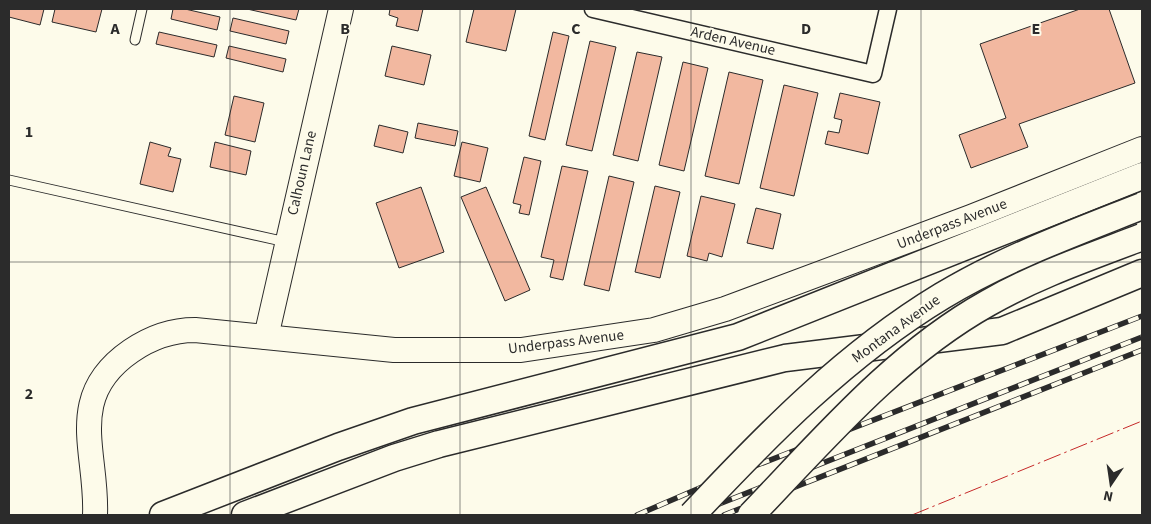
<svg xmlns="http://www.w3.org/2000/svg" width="1151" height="524" viewBox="0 0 1151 524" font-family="'Source Sans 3',sans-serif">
<rect width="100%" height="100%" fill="#fdfbea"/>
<g fill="#f2b8a0" stroke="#2b2b2b">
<path d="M9 9H44L40 25 9 17Z"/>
<path d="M55 9H102L96 32 52 22Z"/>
<path d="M173 9H185L220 17 217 30 171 19Z"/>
<path d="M247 9H299L296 20Z"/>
<path d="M390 9H423L418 31 396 26 398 18 389 15Z"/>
<path d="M474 9H516L506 51 466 42Z"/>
<path d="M1080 9H1109L1135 83 1019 124 1028 147 971 168 959 135 1006 118 980 44Z"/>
<path d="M233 18 289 31 286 44 230 31Z"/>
<path d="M159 32 217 45 214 57 156 44Z"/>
<path d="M553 32 569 36 545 140 529 136Z"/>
<path d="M590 41 616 47 592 151 566 145Z"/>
<path d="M229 46 286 59 283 72 226 58Z"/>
<path d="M392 46 431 55 424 85 385 76Z"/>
<path d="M637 52 662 57 638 161 613 155Z"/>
<path d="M683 62 708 68 684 171 659 165Z"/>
<path d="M729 72 763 80 739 184 705 176Z"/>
<path d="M784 85 818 93 794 196 760 188Z"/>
<path d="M840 93 880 102 868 154 825 144 828 131 839 133 842 120 834 118Z"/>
<path d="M234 96 264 103 255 142 225 135Z"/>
<path d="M418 123 458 131 455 146 415 138Z"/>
<path d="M379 125 408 132 403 153 374 146Z"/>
<path d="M150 142 171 148 168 156 181 159 173 192 140 184Z"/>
<path d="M215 142 251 151 246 175 210 167Z"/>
<path d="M462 142 488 148 480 182 454 176Z"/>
<path d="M524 157 541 161 529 215 519 213 521 205 513 203Z"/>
<path d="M562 166 588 171 563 280 550 277 554 260 541 257Z"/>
<path d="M609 176 634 182 609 291 584 285Z"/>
<path d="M655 186 680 192 660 278 635 272Z"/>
<path d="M421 187 444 252 399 268 376 203Z"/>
<path d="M486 187 530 290 505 301 461 197Z"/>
<path d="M701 196 735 204 722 257 709 253 707 261 687 256Z"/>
<path d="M756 208 781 214 773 249 747 243Z"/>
</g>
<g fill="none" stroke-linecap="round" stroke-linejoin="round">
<g stroke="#2b2b2b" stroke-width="11">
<g id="lane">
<path d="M135 40 142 9"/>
<path d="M9 180 286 242"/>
</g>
</g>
<g stroke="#2b2b2b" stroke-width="19">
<path id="street" d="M593 9 873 74 888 9"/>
</g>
<g stroke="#2b2b2b" stroke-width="26">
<g id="secondary">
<path d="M266 337 341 9"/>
<path d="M95 515C98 453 64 397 131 351 150 338 172 330 195 330L394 350H521L654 330 725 309 792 284 971 217 1142 149"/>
</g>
</g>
<g stroke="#2b2b2b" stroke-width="29">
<g id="primary">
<path d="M163 515 338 447 413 421 738 337 1142 176"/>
<path d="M245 515 394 458 439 444 785 358 1002 331 1142 273"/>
</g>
</g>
<use href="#lane" stroke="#fdfbea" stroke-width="9"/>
<use href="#street" stroke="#fdfbea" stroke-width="16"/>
<use href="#secondary" stroke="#fdfbea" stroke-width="24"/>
<use href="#primary" stroke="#fdfbea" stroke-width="26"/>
<g stroke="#2b2b2b" stroke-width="5.5">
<g id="rail">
<path d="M637 515 716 481 1142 316"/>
<path d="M691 515 1142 337"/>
<path d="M724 515 1142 350"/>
</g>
</g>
<use href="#rail" stroke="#fdfbea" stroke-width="4" stroke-dasharray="11" stroke-linecap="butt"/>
<g stroke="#2b2b2b" stroke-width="29" stroke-linecap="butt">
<g id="primary-bridge">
<path d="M692 515C768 434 846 354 942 296 1005 258 1074 233 1142 206"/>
<path d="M751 515C824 439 895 355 988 303 1037 275 1090 257 1142 237"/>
</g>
</g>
<use href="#primary-bridge" stroke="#fdfbea" stroke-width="26"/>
<path stroke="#c62828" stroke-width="1" stroke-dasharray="18 4 2.5 4" stroke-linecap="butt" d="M912 515 1142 421"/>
</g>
<path fill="none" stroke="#2b2b2b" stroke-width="1" stroke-opacity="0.55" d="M230 9V515M460 9V515M691 9V515M921 9V515M9 262H1142"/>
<g text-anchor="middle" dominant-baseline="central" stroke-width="4" stroke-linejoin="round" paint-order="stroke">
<g font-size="15" fill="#2b2b2b" stroke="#fdfbea">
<text transform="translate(733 41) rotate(13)">Arden Avenue</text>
<text transform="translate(302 173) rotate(-77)">Calhoun Lane</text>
<text transform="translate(952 224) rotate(-21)">Underpass Avenue</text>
<text transform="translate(896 329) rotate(-36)">Montana Avenue</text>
<text transform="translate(566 342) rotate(-7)">Underpass Avenue</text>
</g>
</g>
<g font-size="16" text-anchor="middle" font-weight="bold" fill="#2b2b2b" stroke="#fdfbea" stroke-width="4" stroke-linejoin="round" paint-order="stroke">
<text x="115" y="34">A</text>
<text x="345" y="34">B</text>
<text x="576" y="34">C</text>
<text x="806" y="34">D</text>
<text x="1036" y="34">E</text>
<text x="29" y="137">1</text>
<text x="29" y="399">2</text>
</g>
<rect width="1151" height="524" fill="none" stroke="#2b2b2b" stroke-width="20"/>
<g transform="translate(1111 484) rotate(193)" stroke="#fdfbea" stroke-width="4" paint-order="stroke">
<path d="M0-4L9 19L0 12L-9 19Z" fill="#2b2b2b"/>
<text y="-8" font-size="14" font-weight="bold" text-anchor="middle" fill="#2b2b2b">N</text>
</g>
</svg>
